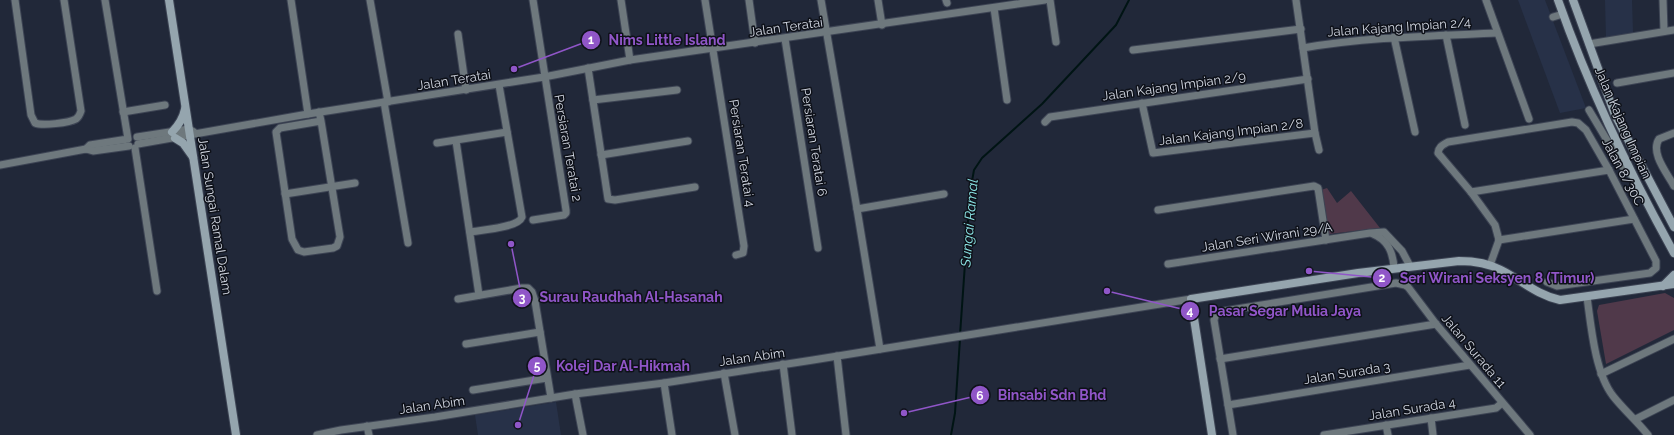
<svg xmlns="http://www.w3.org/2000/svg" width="1674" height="435" viewBox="0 0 1674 435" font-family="Raleway,sans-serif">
<rect width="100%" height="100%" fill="#212839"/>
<g fill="#273148">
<path d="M1518 0H1545L1586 108 1560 113Z"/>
<path d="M1605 0H1632L1633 33 1606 38Z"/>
<path d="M556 402 561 435H478L475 415Z"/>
</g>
<g fill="#50394a">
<path d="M1327 188 1337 203 1351 191 1380 228 1329 234 1321 190Z"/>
<path d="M1665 293 1674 298V330L1606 364 1597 311 1599 305Z"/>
</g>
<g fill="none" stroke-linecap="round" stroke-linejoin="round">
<g stroke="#001414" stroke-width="2">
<path d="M960 335 970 192 974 170 982 158 1042 104 1116 25 1129 0"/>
<path d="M951 435 955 413 960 339"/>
</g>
<g stroke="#3d4454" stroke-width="9">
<g id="street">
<path d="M15 0 31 115 35 123C42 126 69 123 76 119 79 117 80 114 81 111L64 0"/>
<path d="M291 0 308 114"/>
<path d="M370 0 388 102"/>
<path d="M533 0 566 210V213L564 215 533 220"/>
<path d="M621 0 630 60"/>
<path d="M705 0 744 246 743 253 736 255"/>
<path d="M749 0 755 43"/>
<path d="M821 0 857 209 944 194"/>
<path d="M878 0 882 25"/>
<path d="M946 0 947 3"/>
<path d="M1050 0 1056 42"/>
<path d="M1296 0 1315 133 1319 150"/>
<path d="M1486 0 1529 119"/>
<path d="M1663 0 1664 31"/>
<path d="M994 8 1007 100"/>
<path d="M1553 17 1563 14"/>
<path d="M458 34 466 90"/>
<path d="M1446 35 1465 125"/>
<path d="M1394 37 1415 132"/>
<path d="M785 39 818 248"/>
<path d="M1589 44 1674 30"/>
<path d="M1303 48C1367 37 1432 36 1497 33"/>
<path d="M1133 50 1301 29"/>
<path d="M588 68 608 199 615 200 695 187"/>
<path d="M1617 83 1674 73"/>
<path d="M593 100 677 90"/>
<path d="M384 102 408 243"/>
<path d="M1142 103 1153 153 1315 133"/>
<path d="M1589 110 1623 167 1632 176"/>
<path d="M123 112 165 105"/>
<path d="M319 112 321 121 340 237 337 246 333 248 304 252 298 250 292 239 276 132 280 128 321 121"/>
<path d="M1045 122 1050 117 1308 79"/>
<path d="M1674 133 1659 139C1650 153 1667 173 1674 186"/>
<path d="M137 137 189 129 194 132"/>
<path d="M456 141 479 295"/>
<path d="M437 143 507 132"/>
<path d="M138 144 308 114 544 77 630 60 1045 0"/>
<path d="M135 148 157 291"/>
<path d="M86 149 90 145 128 139 105 0"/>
<path d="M601 155 688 141"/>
<path d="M0 165 86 149 93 151 129 146"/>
<path d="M1471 192 1609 170"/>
<path d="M285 194 355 183"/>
<path d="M857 209 880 349"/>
<path d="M1158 210 1314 186 1318 188 1326 240"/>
<path d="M470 232C481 230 518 228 522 217L499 85"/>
<path d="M1373 234C1388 240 1393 252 1394 268"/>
<path d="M1499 240 1495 225 1471 192 1438 153C1439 146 1443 145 1448 142L1572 122 1578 123 1586 130 1609 170 1656 261V268L1650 273 1557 286 1547 282"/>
<path d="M1499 240 1634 219"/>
<path d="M1168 264 1370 233 1384 232 1402 251 1410 266"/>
<path d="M1490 265 1499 240"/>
<path d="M1587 297C1591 326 1595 373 1613 396 1624 410 1637 421 1648 435"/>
<path d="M458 299 522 288H528L532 292 535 301 551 398"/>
<path d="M466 344 540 332"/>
<path d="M837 356 846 435"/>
<path d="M1220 359 1436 324"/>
<path d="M783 364 792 435"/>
<path d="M724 373 735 435"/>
<path d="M1601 374 1674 339"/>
<path d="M664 383 672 435"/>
<path d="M473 390 547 378"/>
<path d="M575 394 583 435"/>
<path d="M1228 405 1470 365"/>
<path d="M1431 418 1433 435"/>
<path d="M1636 419 1674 400"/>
<path d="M1386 425 1388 435"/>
<path d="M367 426 369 435"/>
<path d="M317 435 341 430 435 417 575 394 664 383 813 360 1191 299"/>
<path d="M1233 435 1214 320 1216 314 1224 311 1396 283 1405 285 1408 287 1436 324 1530 435"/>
<path d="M1324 435 1496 408 1502 403"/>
</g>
</g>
<g stroke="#3d4454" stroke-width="10">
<g id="secondary">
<path d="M169 0 236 435"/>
<path d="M1558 0C1589 88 1629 172 1674 253"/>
<path d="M1573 0 1615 115 1674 227"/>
<path d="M172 132C179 125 183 119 185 109"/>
<path d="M175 138 183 143 193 157"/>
<path d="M1663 286 1674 275"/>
<path d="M1212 435 1191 299 1358 273 1459 261C1474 261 1488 263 1501 270 1521 280 1537 295 1560 300L1674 284"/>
</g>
</g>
<use href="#street" stroke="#6e787d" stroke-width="7"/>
<use href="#secondary" stroke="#95a5ae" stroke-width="8"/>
</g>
<g text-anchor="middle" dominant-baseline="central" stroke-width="3" stroke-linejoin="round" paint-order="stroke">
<g font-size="13" fill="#d1d6e1" stroke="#0e1119">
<text transform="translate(786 27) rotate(-8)">Jalan Teratai</text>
<text transform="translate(1399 27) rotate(-4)">Jalan Kajang Impian 2/4</text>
<text transform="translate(454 80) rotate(-9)">Jalan Teratai</text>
<text transform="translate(1174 86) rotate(-8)">Jalan Kajang Impian 2/9</text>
<text transform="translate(1623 123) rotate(66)">Jalan Kajang Impian</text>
<text transform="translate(1231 132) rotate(-7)">Jalan Kajang Impian 2/8</text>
<text transform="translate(814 142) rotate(81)">Persiaran Teratai 6</text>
<text transform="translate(568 148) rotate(80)">Persiaran Teratai 2</text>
<text transform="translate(742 153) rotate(81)">Persiaran Teratai 4</text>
<text transform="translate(1623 172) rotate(62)">Jalan 8/30C</text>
<text transform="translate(215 216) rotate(81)">Jalan Sungai Ramal Dalam</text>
<text transform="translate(1267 237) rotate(-9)">Jalan Seri Wirani 29/A</text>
<text transform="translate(1474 351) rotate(50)">Jalan Surada 11</text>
<text transform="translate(752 357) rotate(-8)">Jalan Abim</text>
<text transform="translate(1347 373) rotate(-9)">Jalan Surada 3</text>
<text transform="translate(432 405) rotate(-8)">Jalan Abim</text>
<text transform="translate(1412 409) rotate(-9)">Jalan Surada 4</text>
</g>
<g font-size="14" font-style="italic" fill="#8ce6e7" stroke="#0e1119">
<text transform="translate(969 223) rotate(-85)">Sungai Ramal</text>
</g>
</g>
<path fill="none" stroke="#9056c8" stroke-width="1.5" d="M514 69L591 40M1309 271L1382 278M511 244L522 298M1107 291L1190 311M518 425L537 366M904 413L980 395"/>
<g fill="#9056c8" stroke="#0e1119" stroke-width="1.5">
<circle cx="514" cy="69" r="4"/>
<circle cx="1309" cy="271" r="4"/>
<circle cx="511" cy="244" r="4"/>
<circle cx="1107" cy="291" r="4"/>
<circle cx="518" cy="425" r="4"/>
<circle cx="904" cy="413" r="4"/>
<circle cx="591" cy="40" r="10"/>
<circle cx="1382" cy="278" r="10"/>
<circle cx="522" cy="298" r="10"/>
<circle cx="1190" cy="311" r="10"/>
<circle cx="537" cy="366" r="10"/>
<circle cx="980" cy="395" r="10"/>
</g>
<g font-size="12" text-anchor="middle" font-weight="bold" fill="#fff">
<text x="591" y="44">1</text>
<text x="1382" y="282">2</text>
<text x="522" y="302">3</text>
<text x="1190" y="315">4</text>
<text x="537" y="370">5</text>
<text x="980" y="400">6</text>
</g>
<g font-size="14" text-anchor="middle" font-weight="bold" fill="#9056c8" stroke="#0e1119" stroke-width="3" stroke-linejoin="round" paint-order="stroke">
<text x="667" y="45">Nims Little Island</text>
<text x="1497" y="283">Seri Wirani Seksyen 8 (Timur)</text>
<text x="631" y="302">Surau Raudhah Al-Hasanah</text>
<text x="1285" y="316">Pasar Segar Mulia Jaya</text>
<text x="623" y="371">Kolej Dar Al-Hikmah</text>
<text x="1052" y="400">Binsabi Sdn Bhd</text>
</g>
</svg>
